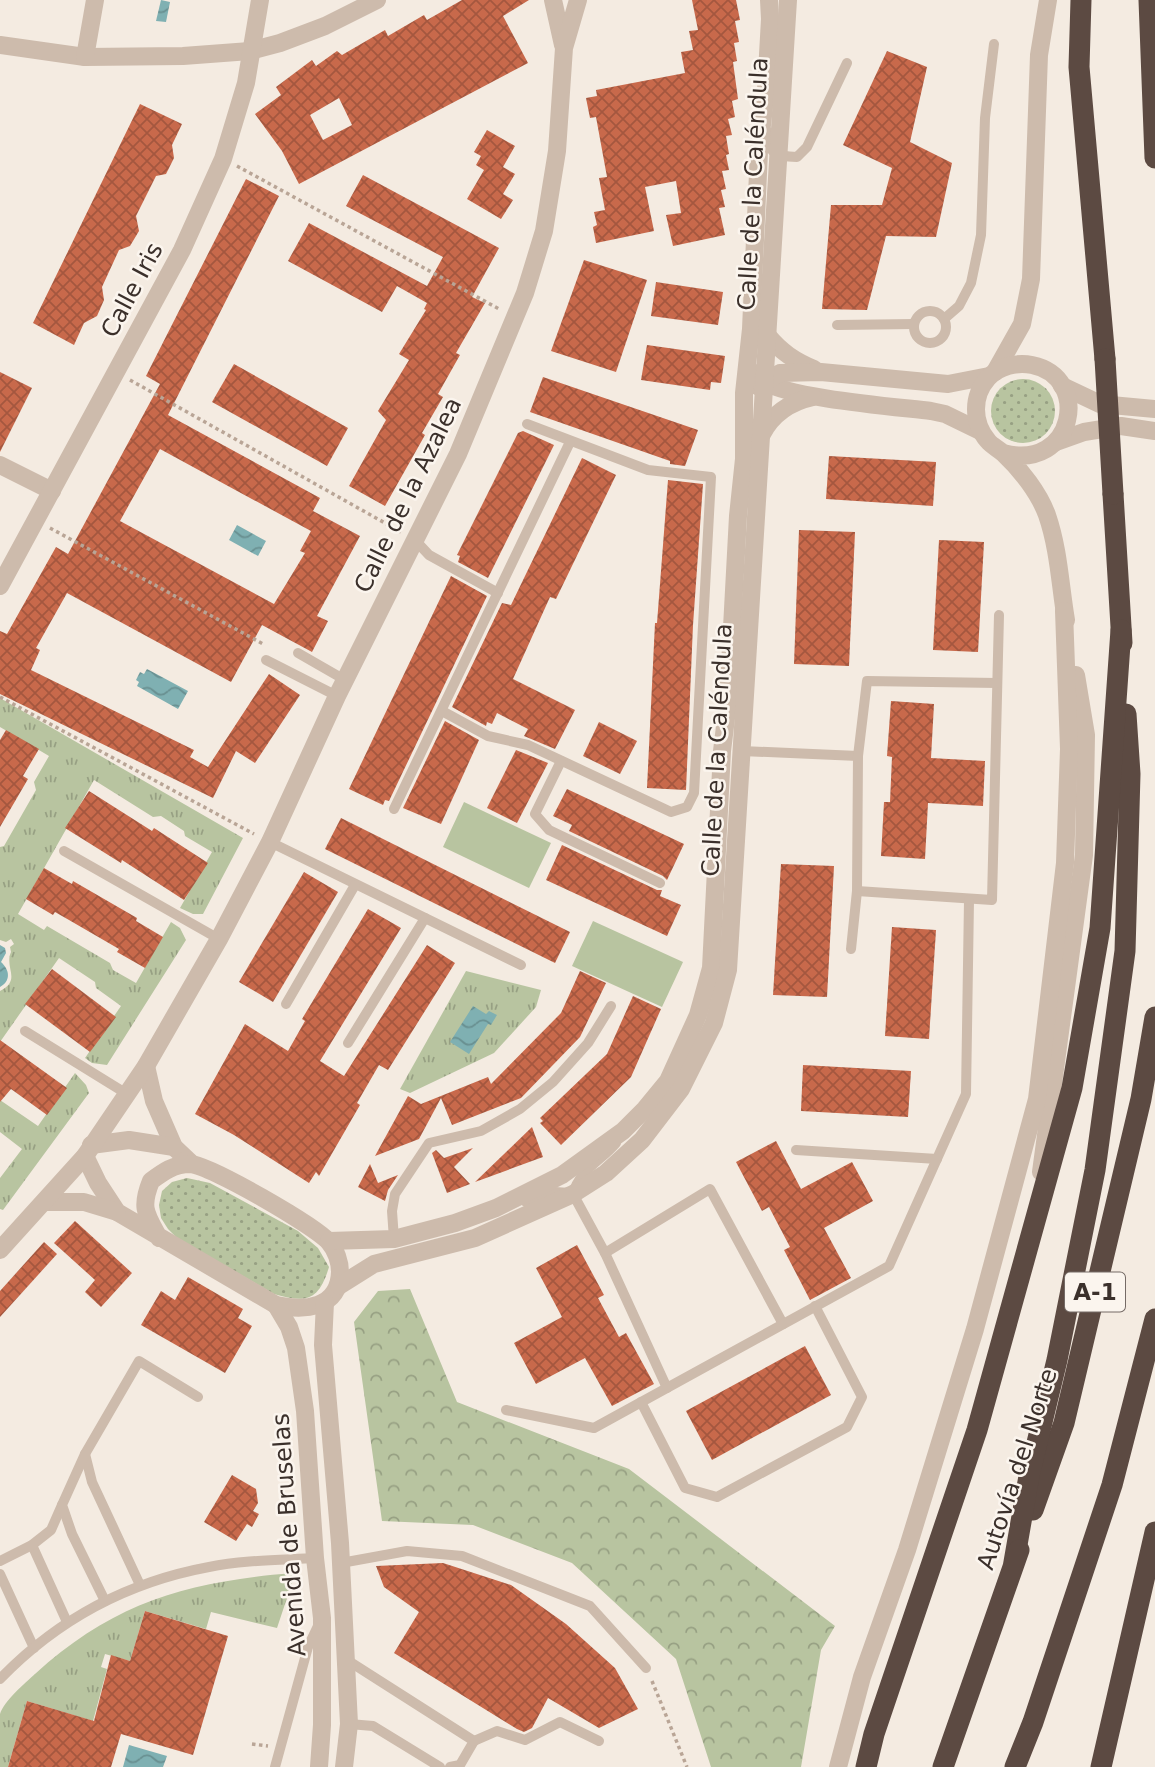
<svg xmlns="http://www.w3.org/2000/svg" width="1155" height="1767" viewBox="0 0 1155 1767" font-family="'DejaVu Sans',sans-serif">
<defs>
<pattern id="grass-tufts" width="24" height="20" patternUnits="userSpaceOnUse" patternTransform="scale(1.75)"><rect width="24" height="20" fill="#b8c4a0"/><path d="M3 7l-1-3M5 7V3M7 7l1-3M15 17l-1-3M17 17v-4M19 17l1-3" fill="none" stroke="#97a083"/></pattern>
<pattern id="forest-crowns" width="20" height="18" patternUnits="userSpaceOnUse" patternTransform="scale(1.75)"><rect width="20" height="18" fill="#b8c4a0"/><path d="M2 6a3 3 0 1 1 6 0M12 15a3 3 0 1 1 6 0" fill="none" stroke="#97a083"/></pattern>
<pattern id="garden-dots" width="8" height="8" patternUnits="userSpaceOnUse" patternTransform="scale(1.75)"><rect width="8" height="8" fill="#b8c4a0"/><path d="M2 2h.1M6 6h.1" fill="none" stroke="#97a083" stroke-width="1.8" stroke-linecap="round"/></pattern>
<pattern id="water-waves" width="16" height="10" patternUnits="userSpaceOnUse" patternTransform="scale(1.75)"><rect width="16" height="10" fill="#7fb0b2"/><path d="M0 5q4-4 8 0t8 0" fill="none" stroke="#699091"/></pattern>
<pattern id="building-cross-hatch" width="8" height="8" patternUnits="userSpaceOnUse" patternTransform="scale(1.75)"><rect width="8" height="8" fill="#c8694b"/><path d="M0 0l8 8M0 8l8-8" fill="none" stroke="#a4573f"/></pattern>
</defs>
<rect width="100%" height="100%" fill="#f4ebe1"/>
<g fill="url(#grass-tufts)">
<path d="M0 698 243 838 203 914H193L180 908 212 852 185 836 184 831 161 816 153 817 94 780 18 914 44 930 47 926 110 963 113 970 136 983 171 922 180 928 186 940 107 1065 92 1063 85 1058 121 1006 96 988 95 982 59 958 0 1042V991C22 980 4 968 11 952L10 947 14 944 11 939 6 942 0 940V847L4 846 36 790 34 782 49 756 0 727Z"/>
<path d="M466 971 541 990 536 1007 494 1053 410 1093 400 1089Z"/>
<path d="M75 1073 86 1085 89 1093 3 1210 0 1209V1178L22 1149 0 1132V1100L38 1126Z"/>
<path d="M292 1573 293 1580 277 1628 211 1612 206 1629 145 1611 130 1661 105 1654 101 1667 107 1669 93 1721 27 1701 8 1767H0C0 1753 0 1727 0 1714 4 1701 25 1683 35 1674 114 1602 187 1582 292 1573Z"/>
</g>
<path fill="url(#forest-crowns)" d="M410 1289 457 1402 629 1469 835 1626 821 1650 801 1767H711L676 1659 572 1563 473 1525 382 1521 354 1322 378 1291Z"/>
<g fill="url(#garden-dots)">
<circle cx="1023" cy="411" r="32"/>
<path d="M187 1178 210 1183 298 1231 318 1248 329 1267C319 1300 307 1304 274 1294L177 1238 168 1229 161 1218 159 1205 162 1191 172 1182Z"/>
</g>
<g fill="#b8c4a0">
<path d="M464 802 551 843 529 888 443 847Z"/>
<path d="M593 921 683 962 662 1007 572 966Z"/>
</g>
<g fill="url(#water-waves)">
<path d="M161 0 170 2 166 22 156 21Z"/>
<path d="M237 525 266 541 258 556 229 540Z"/>
<path d="M147 669 188 691 178 709 137 686 139 682 136 680 140 672 144 674Z"/>
<path d="M0 945 5 948 6 953 1 962C10 970 11 981 0 987Z"/>
<path d="M473 1006 486 1014 489 1011 497 1015 491 1025 488 1024 469 1054 450 1042Z"/>
<path d="M129 1745 167 1756 163 1767H123Z"/>
</g>
<g fill="url(#building-cross-hatch)" fill-rule="evenodd">
<path d="M462 0H529L503 16 528 63 299 184 282 151 255 114 281 95 276 87 312 60 316 66 337 51 342 55 385 30 388 36 424 15 427 20ZM339 98 352 125 323 140 310 115Z"/>
<path d="M692 0H736L740 20 735 21 739 42 734 43 737 61 733 62 738 99 732 101 735 117 728 119 732 135 726 136 729 154 726 155 729 170 722 171 726 189 721 190 725 207 719 208 725 235 673 246 666 215 681 213 676 181 645 187 654 231 596 243 593 227 597 225 594 212 605 210 599 178 607 177 596 117 590 118 586 98 597 96 596 90 685 73 681 52 693 50 689 31 698 30Z"/>
<path d="M887 51 927 67 910 142 952 163 936 237 886 236 867 310 822 309 831 205H882L892 168 843 145Z"/>
<path d="M140 104 182 124 172 145 174 158 166 174 156 176 136 216 139 231 130 246 119 250 102 287 104 300 97 316 84 323 74 345 33 323Z"/>
<path d="M487 130 515 146 503 167 515 174 503 194 513 200 501 219 467 199 484 170 476 165 481 156 474 152Z"/>
<path d="M363 175 499 248 472 297 485 303 456 353 460 355 438 394 443 397 422 433 425 435 385 506 349 486 386 420 378 411 409 360 399 354 426 310 424 309 427 303 397 286 382 312 288 261 309 223 427 286 443 257 346 206Z"/>
<path d="M246 179 279 196 168 415 320 498 313 511 360 536 317 616 328 621 312 652 262 625 231 682 67 593 36 648 40 650 31 670 194 750 190 757 208 767 269 674 300 695 255 763 236 751 213 798 0 694V631L7 634 56 547 68 554 160 384 146 376ZM160 449 311 531 300 551 305 553 274 604 120 521Z"/>
<path d="M584 260 647 280 616 372 551 351Z"/>
<path d="M656 282 723 292 718 325 651 316Z"/>
<path d="M647 345 725 356 721 383 711 382 710 390 641 380Z"/>
<path d="M234 364 348 428 327 466 212 402Z"/>
<path d="M0 372 32 388 0 452Z"/>
<path d="M543 377 698 430 685 466 670 464V461L530 412Z"/>
<path d="M523 431 554 445 488 578 458 562 460 556 457 555 518 433Z"/>
<path d="M829 456 936 462 933 506 826 499Z"/>
<path d="M582 458 616 475 556 599 550 597 513 679 575 710 555 749 524 736 528 729 497 713 492 724 487 722 486 726 452 707 502 603 511 605Z"/>
<path d="M668 480 703 484 693 625 686 790 647 788 655 623H657Z"/>
<path d="M799 530 855 532 849 666 794 664Z"/>
<path d="M939 540 984 542 978 652 933 650Z"/>
<path d="M451 576 487 596 389 801 385 800 383 805 349 789Z"/>
<path d="M891 701 934 704 931 758 985 761 983 806 928 803 925 859 881 856 884 802H890L892 757 887 756Z"/>
<path d="M445 721 479 740 441 824 403 808Z"/>
<path d="M599 722 637 741 620 774 583 756Z"/>
<path d="M6 730 39 749 23 776 28 779 0 827V740Z"/>
<path d="M516 750 548 763 517 823 487 808Z"/>
<path d="M567 789 684 844 667 880 663 876 569 831 572 825 553 816Z"/>
<path d="M89 791 152 831 154 828 208 863 184 900 122 860 121 863 65 828Z"/>
<path d="M341 818 570 932 555 963 325 849Z"/>
<path d="M562 845 657 890H662L660 896 681 905 667 936 546 880Z"/>
<path d="M781 864 834 866 827 997 773 995Z"/>
<path d="M44 868 72 884 73 881 137 918 136 921 163 937 145 968 117 952 119 949 69 920 55 912 53 915 26 899Z"/>
<path d="M304 872 338 892 273 1002 239 982Z"/>
<path d="M368 909 401 928 320 1061 344 1076 427 945 455 963 388 1070 379 1065 357 1103 360 1105 319 1176 316 1172 309 1183 234 1135 195 1114 245 1024 288 1051 305 1021 302 1019Z"/>
<path d="M892 927 936 930 929 1039 885 1036Z"/>
<path d="M52 969 116 1017 90 1052 25 1004Z"/>
<path d="M580 971 606 983 580 1037 521 1098 452 1125 441 1098 419 1139 375 1156 408 1096 421 1104 488 1077 491 1084 561 1013Z"/>
<path d="M633 996 661 1009 631 1077 561 1145 540 1123 543 1121 540 1118 607 1054Z"/>
<path d="M0 1040 67 1088 47 1115 11 1089 0 1102Z"/>
<path d="M803 1065 911 1071 908 1117 801 1111Z"/>
<path d="M532 1127 543 1157 475 1182Z"/>
<path d="M776 1141 801 1189 852 1162 873 1201 824 1228 851 1278 810 1300 784 1250 790 1247 769 1207 762 1211 736 1162Z"/>
<path d="M473 1148 454 1167 470 1184 447 1193 432 1153 436 1150 444 1158Z"/>
<path d="M370 1164 378 1183 398 1175 388 1190 385 1201 358 1187Z"/>
<path d="M75 1221 132 1273 101 1307 85 1292 95 1280 54 1243Z"/>
<path d="M44 1242 57 1254 0 1317V1291Z"/>
<path d="M577 1245 604 1295 598 1298 619 1337 626 1333 654 1384 612 1406 585 1358 536 1384 514 1343 562 1317 536 1268Z"/>
<path d="M188 1277 243 1309 238 1318 252 1326 225 1373 141 1325 161 1291 175 1300Z"/>
<path d="M805 1346 831 1395 712 1460 686 1411Z"/>
<path d="M232 1475 256 1489 258 1503 253 1511 259 1514 252 1527 247 1524 236 1541 204 1522Z"/>
<path d="M443 1563 511 1585 566 1624 615 1668 638 1709 599 1728 548 1698 532 1728 524 1732 517 1729 394 1653 419 1612 384 1587 376 1566Z"/>
<path d="M145 1611 228 1636 193 1755 121 1734 111 1767H8L27 1701 94 1721 111 1655 130 1661Z"/>
</g>
<g fill="none" stroke-linecap="round" stroke-linejoin="round">
<g stroke="#b9a596" stroke-width="3.5" stroke-dasharray="3.5 3.5" stroke-linecap="butt">
<path d="M237 166 501 310"/>
<path d="M130 380 401 532"/>
<path d="M50 528 265 645"/>
<path d="M0 697 254 834"/>
<path d="M652 1681 687 1767"/>
<path d="M252 1744 268 1746"/>
</g>
<g stroke="#cdbbac" stroke-width="10">
<path d="M767 131C768 154 775 156 797 157L807 147 847 63"/>
<circle cx="930" cy="327" r="16"/>
<path d="M944 319 959 306 971 283 981 235 985 118 994 44"/>
<path d="M837 325 914 324"/>
<path d="M414 539 429 555 498 593"/>
<path d="M298 653 345 680"/>
<path d="M266 660 337 696"/>
<path d="M442 711 488 736 528 745 671 812 687 807 694 793 711 477 648 470 527 424"/>
<path d="M742 751 858 756"/>
<path d="M561 761 535 814 549 830 660 883"/>
<path d="M394 809 570 442"/>
<path d="M270 842 521 965"/>
<path d="M64 851 219 939"/>
<path d="M857 891 992 900 999 615"/>
<path d="M851 949 857 891 858 756 867 681 997 683"/>
<path d="M286 1004 355 885"/>
<path d="M25 1031 127 1094"/>
<path d="M348 1043 425 918"/>
<path d="M616 1143C601 1161 579 1170 573 1194L605 1253 667 1388"/>
<path d="M796 1150 937 1159"/>
<path d="M526 1202 555 1192 570 1193"/>
<path d="M394 1239 392 1211 395 1194 429 1143 481 1131 520 1109 553 1082 588 1043 611 1006"/>
<path d="M605 1253 710 1189 783 1324"/>
<path d="M641 1402 685 1488 717 1497 847 1427 862 1397 815 1306"/>
<path d="M506 1410 594 1428 889 1266 966 1094 969 900"/>
<path d="M85 1454 92 1482 140 1585"/>
<path d="M32 1545 67 1622"/>
<path d="M0 1561 32 1545 51 1530 62 1505"/>
<path d="M341 1563 407 1551 462 1556 590 1606 646 1668"/>
<path d="M0 1574 34 1648"/>
<path d="M105 1601 72 1534 62 1505 85 1454 139 1361 198 1397"/>
<path d="M347 1660 474 1741 460 1765 450 1767"/>
<path d="M0 1679C57 1620 128 1582 209 1567 243 1560 280 1560 315 1558"/>
<path d="M349 1724 373 1726 440 1767"/>
<path d="M474 1741 497 1731 525 1740 560 1722 599 1741"/>
<path d="M275 1767 308 1647 319 1624"/>
</g>
<g stroke="#cdbbac" stroke-width="18">
<path d="M553 0 563 45"/>
<path d="M0 45 85 57 183 56 250 51 280 43 325 26 377 0"/>
<path d="M85 57 95 0"/>
<path d="M768 336C781 352 795 361 814 369"/>
<path d="M995 372 1022 324 1031 279 1039 55 1048 0"/>
<path d="M758 373C760 376 762 379 764 381 786 398 899 407 931 411L945 414 980 431"/>
<path d="M757 386 780 373 821 372 948 384 989 376"/>
<path d="M1062 386 1100 404 1155 409"/>
<path d="M762 434C773 413 790 402 813 397"/>
<path d="M1056 442 1084 432 1121 426 1155 431"/>
<path d="M1003 453C1075 472 1092 377 1032 365 1017 362 999 366 988 378 972 396 972 422 988 441 992 446 999 449 1004 454 1021 470 1039 493 1047 515 1059 550 1060 585 1066 620"/>
<path d="M0 465 52 491"/>
<path d="M0 586 182 250 223 159 246 83 260 0"/>
<path d="M146 1066 154 1101 174 1147 192 1164"/>
<path d="M91 1145 129 1140 174 1147"/>
<path d="M85 1156 98 1183 117 1212 276 1305C304 1311 339 1309 340 1272 340 1262 336 1250 329 1242 315 1226 210 1165 190 1164 174 1164 163 1172 151 1181 140 1208 146 1214 159 1238"/>
<path d="M1041 1172 1084 855 1086 735 1076 675"/>
<path d="M45 1202H84L117 1212"/>
<path d="M329 1241 394 1239 455 1223 496 1208 562 1175 623 1131 645 1109 668 1081 698 1015 711 968 722 751 728 702 738 516 744 459V393L751 329 759 151 766 90 770 19 769 0"/>
<path d="M0 1250 85 1156 146 1066 219 939 270 842 337 696 458 454 525 293 544 231 557 151 564 48 578 0"/>
<path d="M339 1286 374 1264 475 1238 573 1194 606 1173 642 1140 681 1089 714 1023 728 970 788 0"/>
<path d="M325 1302 323 1345 340 1543 349 1724 344 1767"/>
<path d="M276 1305 289 1327 296 1348 305 1411 315 1558 322 1618V1725L319 1767"/>
<path d="M838 1767 862 1677 907 1550 975 1329 1037 1099 1065 863 1069 749 1064 611"/>
</g>
<g stroke="#5c4a42" stroke-width="21">
<path d="M1081 0 1079 67 1105 359"/>
<path d="M1149 0 1155 158"/>
<path d="M1113 494 1122 643"/>
<path d="M1033 1510 1064 1423 1141 1099 1155 1017"/>
<path d="M1014 1562 1029 1476 1057 1360 1095 1170 1125 951 1130 774 1126 714"/>
<path d="M866 1767 874 1734 977 1430 1072 1088 1100 928 1121 630"/>
<path d="M943 1767 1019 1550"/>
<path d="M1015 1767 1033 1722 1112 1485 1155 1319"/>
<path d="M1101 1767 1155 1532"/>
</g>
<path stroke="#5c4a42" stroke-width="21" d="M1105 359 1113 494"/>
</g>
<g text-anchor="middle" dominant-baseline="central" stroke-width="5" stroke-linejoin="round" paint-order="stroke">
<rect fill="#fbf5ee" stroke="#756b66" stroke-width="2" x="1065" y="1272.5" width="60" height="39" rx="5"/>
<g font-size="23" font-weight="bold" fill="#3b302b">
<text x="1095" y="1292">A-1</text>
</g>
<g font-size="24" fill="#3b302b" stroke="#fbf5ee">
<text transform="translate(753 184) rotate(-87)">Calle de la Caléndula</text>
<text transform="translate(132 290) rotate(-62)">Calle Iris</text>
<text transform="translate(408 495) rotate(-64)">Calle de la Azalea</text>
<text transform="translate(717 750) rotate(-87)">Calle de la Caléndula</text>
<text transform="translate(1017 1469) rotate(-72)">Autovía del Norte</text>
<text transform="translate(289 1535) rotate(-94)">Avenida de Bruselas</text>
</g>
</g>
</svg>
